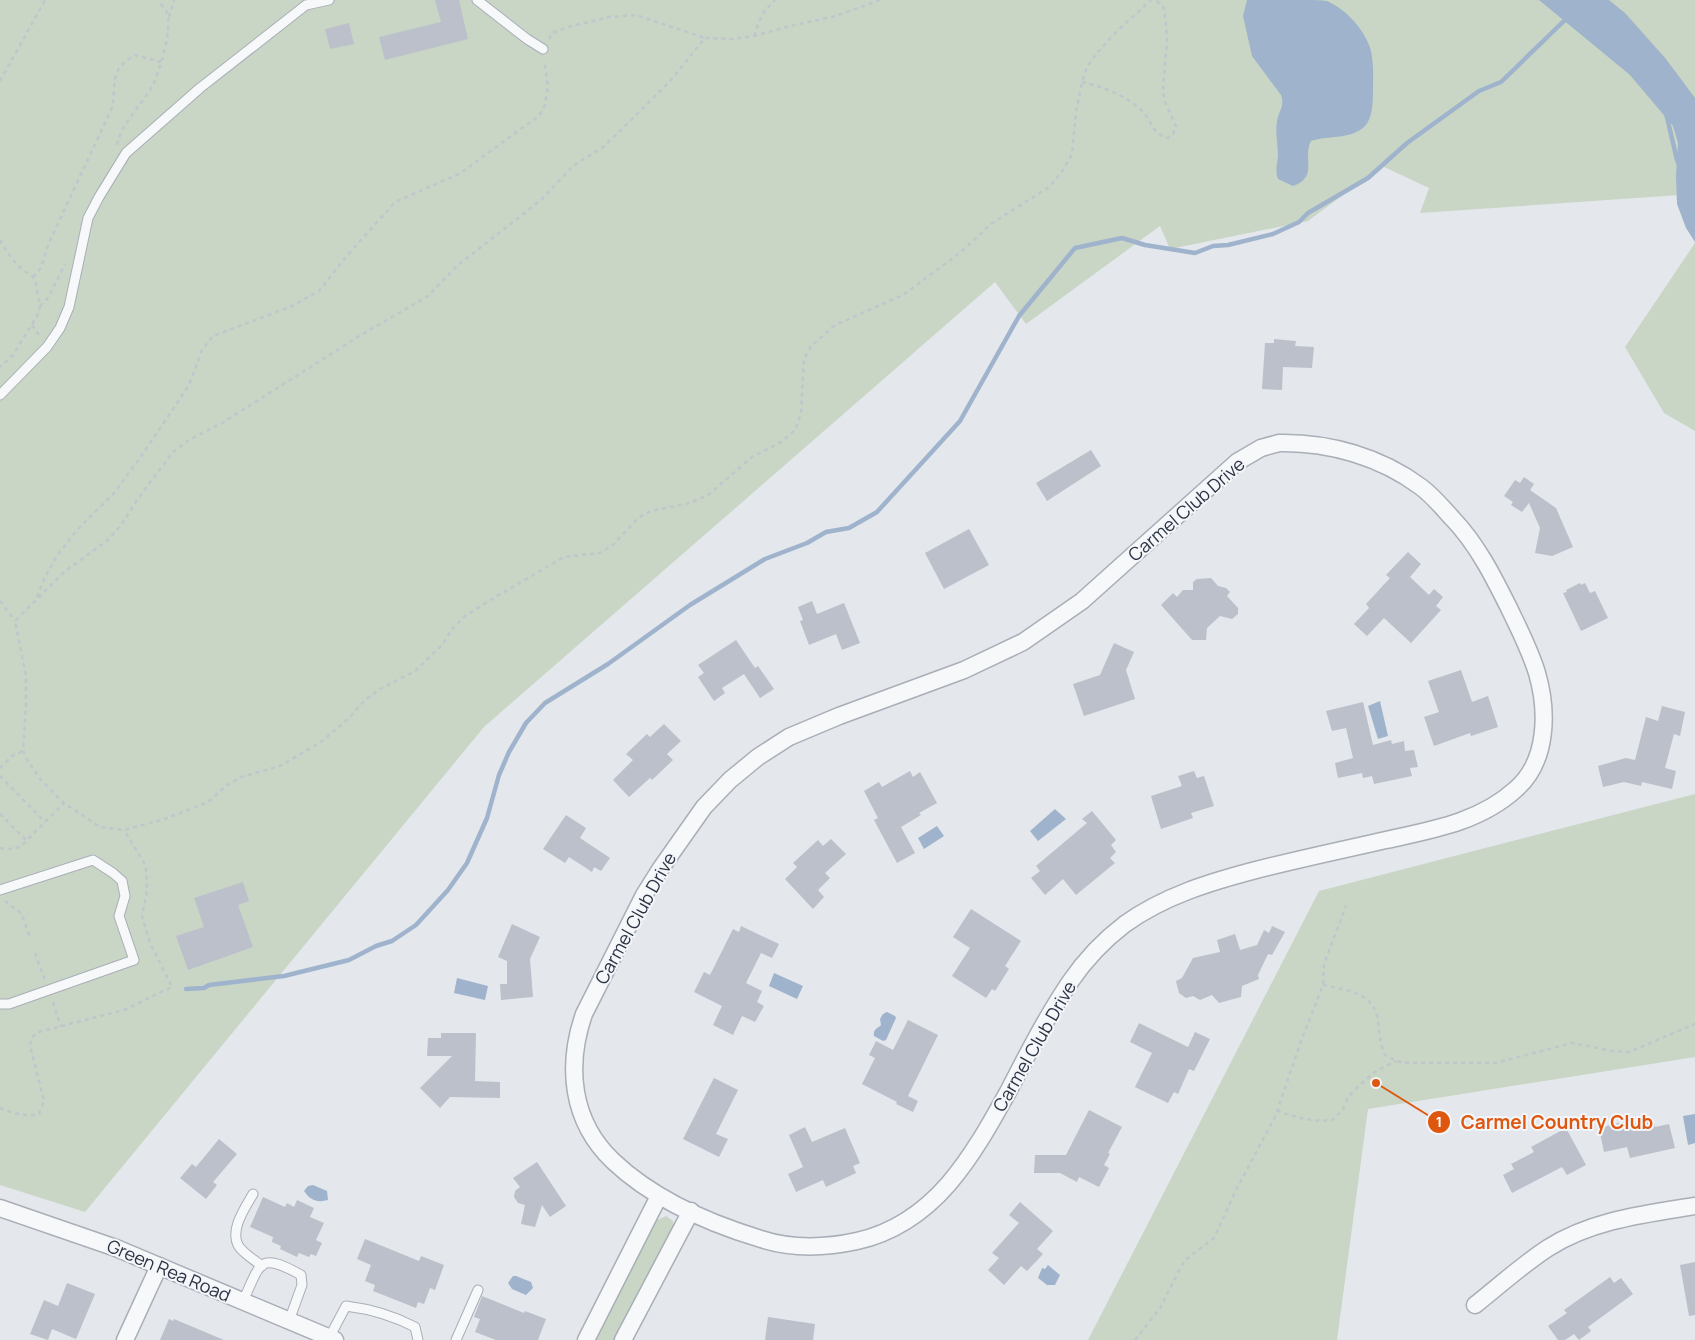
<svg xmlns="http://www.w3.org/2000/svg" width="1695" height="1340" viewBox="0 0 1695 1340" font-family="Manrope,sans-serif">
<rect width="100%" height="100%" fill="#e4e7ec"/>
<g fill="#c9d6c5">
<path d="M0 0H1695V431L1664 413 1625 347 1695 243 1680 195 1420 213 1429 188 1382 166 1308 221 1170 249 1160 226 1026 324 995 282 484 727 85 1212 0 1185Z"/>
<path d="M1695 794V1057L1368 1109 1337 1340H1088L1319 891Z"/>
<path d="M666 1216 673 1221V1234L618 1340H595L655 1221Z"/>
</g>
<g fill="#9fb4cc">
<path d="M1247 0C1266 0 1285 0 1304 0 1311 0 1321 0 1327 1 1346 9 1366 31 1371 51 1374 65 1373 80 1373 93 1373 103 1372 119 1365 126 1351 140 1329 135 1311 141 1302 158 1319 177 1293 186L1278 179C1275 171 1277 165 1278 156 1278 144 1275 133 1277 121 1279 110 1285 107 1281 95L1252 56 1243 16Z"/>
<path d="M1539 0H1609L1625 13 1666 59 1695 98V242L1686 228 1677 204 1676 176 1678 143 1673 126 1630 75Z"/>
<path d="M1380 701 1388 736 1378 739 1368 706Z"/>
<path d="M1055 809 1066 819 1038 841 1030 831Z"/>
<path d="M937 826 944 836 924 849 918 838Z"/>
<path d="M774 973 803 986 797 999 769 986Z"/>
<path d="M457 978 488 986 485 1000 454 993Z"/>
<path d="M887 1012 895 1016 896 1018 886 1040 883 1041 874 1036C873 1029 877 1029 881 1025L880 1019 883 1014Z"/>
<path d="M1695 1114V1143L1688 1145 1683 1116Z"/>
<path d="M313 1185 327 1191 328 1200C317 1203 310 1200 304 1191L308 1186Z"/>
<path d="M1048 1265 1060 1275 1055 1285H1047L1038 1278 1042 1268 1045 1269Z"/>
<path d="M513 1276H516L531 1282 533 1288 526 1295 512 1289 508 1283Z"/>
</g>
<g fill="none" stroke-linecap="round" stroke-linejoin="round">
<g stroke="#9fb4cc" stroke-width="4.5">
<path d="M1666 113 1677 160 1680 166"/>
<path d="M186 989 204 988 209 985 284 976 349 960 376 946 392 941 416 925 448 890 467 863 487 818 499 775 509 752 526 723 545 703 608 664 690 605 765 559 807 543 826 532 849 528 877 512 960 421 1019 316 1075 248 1122 238 1145 245 1195 253 1213 246 1228 245 1273 234 1299 222 1308 213 1368 178 1407 143 1479 91 1501 82 1566 19"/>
</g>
</g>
<g fill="#bbc0ca">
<path d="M435 0H459L468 39 385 60 379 37 441 22Z"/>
<path d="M349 23 354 44 330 49 325 29Z"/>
<path d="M1274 339 1296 341 1295 346 1314 347 1312 368 1283 367 1282 390 1262 389 1265 343H1274Z"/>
<path d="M1091 450 1101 466 1047 501 1036 483Z"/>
<path d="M1524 477 1534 484 1530 490 1556 508 1573 547 1552 556 1535 553 1540 528 1529 503 1522 512 1511 505 1513 502 1504 496 1515 480 1520 483Z"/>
<path d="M969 529 989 565 944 589 925 553Z"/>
<path d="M1408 552 1421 564 1410 577 1429 595 1434 589 1443 597 1436 606 1441 610 1411 643 1384 618 1367 636 1354 624 1369 608 1366 604 1390 578 1386 575Z"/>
<path d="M1211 578 1218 586 1226 588 1230 592 1227 596 1238 608V614L1232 619 1220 616 1207 628 1206 640H1192L1161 605 1173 593 1177 597 1183 590H1193V582L1197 579Z"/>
<path d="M1580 583 1581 585 1585 583 1590 593 1595 591 1608 618 1581 631 1563 593 1567 592 1566 590Z"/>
<path d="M812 601 817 614 844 603 860 643 842 650 836 634 809 645 800 621 803 620 798 607Z"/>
<path d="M736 640 755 668 758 666 774 689 760 698 744 674 722 688 725 693 714 701 698 677 704 673 698 665Z"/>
<path d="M1114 643 1134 652 1126 670 1135 699 1084 716 1073 684 1100 675Z"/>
<path d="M1461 670 1472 702 1488 696 1498 727 1471 736 1470 733 1434 746 1424 717 1439 712 1428 681Z"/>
<path d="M1363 702 1373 745 1391 740 1392 744 1404 741 1405 751 1414 750 1418 767 1410 768 1412 776 1374 784 1372 776 1363 778 1362 773 1338 778 1335 763 1353 758 1346 728 1332 731 1326 711Z"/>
<path d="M1662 706 1685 712 1680 736 1674 734 1665 768 1676 771 1672 789 1642 782 1641 786 1624 782 1603 787 1598 766 1626 758 1635 760 1646 717 1658 721Z"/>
<path d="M664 724 681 741 667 754 673 760 652 780 650 778 629 797 613 780 633 760 626 754 647 734 650 737Z"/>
<path d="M910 771 913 777 920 772 937 803 919 813 921 815 901 827 915 853 897 863 874 820 878 818 864 791 879 782 882 787Z"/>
<path d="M1194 771 1197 778 1204 776 1214 806 1191 813 1193 818 1161 829 1151 796 1182 786 1178 776Z"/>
<path d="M1092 811 1116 840 1111 845 1116 852 1110 858 1115 863 1076 895 1063 879 1045 895 1031 878 1040 871 1036 866 1087 823 1082 819Z"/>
<path d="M566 815 586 828 580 838 610 858 601 871 594 867 592 872 569 857 565 863 543 849Z"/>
<path d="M831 839 846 854 825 873 830 878 818 890 824 897 813 909 785 879 797 867 793 863 818 840 823 846Z"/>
<path d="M243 882 249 901 238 905 253 947 188 970 176 936 204 927 194 898Z"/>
<path d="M971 909 1021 941 1005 966 1009 969 995 991 992 989 986 998 952 976 970 948 953 937Z"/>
<path d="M512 924 540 937 530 959 533 997 501 1000 500 984H507V961L498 957Z"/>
<path d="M741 926 779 944 772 958 761 953 746 983 762 991 757 1002 764 1006 755 1022 742 1016 733 1035 713 1025 722 1006 694 992 704 972 710 975 733 929 739 932Z"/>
<path d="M1272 926 1285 932 1272 955 1268 954 1258 975 1259 979 1242 986 1241 997 1219 1003 1212 995 1200 1000 1193 996 1186 998 1179 993 1176 981 1182 978 1193 958 1220 952 1217 940 1235 934 1240 950 1257 945 1264 930 1269 933Z"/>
<path d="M908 1020 938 1035 908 1096 918 1101 913 1112 896 1104 897 1102 862 1084 875 1058 869 1055 876 1041 893 1050Z"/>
<path d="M1139 1023 1188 1047 1195 1032 1210 1039 1194 1071 1189 1069 1178 1094 1174 1092 1168 1103 1135 1087 1152 1053 1130 1042Z"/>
<path d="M441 1033H476L475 1081 500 1082V1098L450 1097 440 1108 420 1088 452 1056H427L428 1038H441Z"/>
<path d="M714 1078 738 1090 716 1134 728 1139 719 1157 683 1139Z"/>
<path d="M1089 1110 1122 1127 1108 1153 1110 1154 1104 1165 1109 1168 1099 1187 1079 1177 1077 1182 1060 1173H1034L1035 1155H1066Z"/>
<path d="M1653 1119 1655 1127 1669 1124 1675 1148 1630 1158 1627 1147 1604 1152 1599 1128 1626 1121 1627 1125Z"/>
<path d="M805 1127 812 1142 845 1128 860 1163 853 1166 856 1173 826 1187 823 1180 796 1192 788 1174 803 1167 789 1135Z"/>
<path d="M1566 1128 1586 1165 1567 1175 1562 1167 1512 1193 1503 1175 1514 1169 1511 1164 1534 1152 1531 1147Z"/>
<path d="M219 1139 237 1154 213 1182 217 1185 206 1199 180 1178 192 1164 196 1167Z"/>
<path d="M537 1162 566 1206 550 1217 542 1205 535 1227 521 1224 525 1205 518 1203 514 1197 515 1191 520 1187 513 1178Z"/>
<path d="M263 1197 285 1207 287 1203 294 1207 297 1200 314 1208 310 1217 324 1223 316 1240 322 1243 316 1256 311 1254 309 1257 299 1253 297 1257 280 1249 281 1246 272 1242 273 1237 250 1227Z"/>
<path d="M1020 1202 1053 1231 1037 1249 1043 1254 1027 1271 1021 1266 1004 1285 988 1270 999 1258 992 1253 1019 1223 1009 1215Z"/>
<path d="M365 1239 419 1261 421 1256 444 1265 435 1290 430 1288 424 1304 418 1302 416 1308 373 1291 375 1285 365 1281 371 1265 357 1259Z"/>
<path d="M1695 1262V1315L1689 1316 1680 1265Z"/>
<path d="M1610 1277 1614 1283 1621 1278 1633 1294 1588 1327 1591 1331 1579 1340 1574 1334 1565 1340H1558L1548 1326 1567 1313 1564 1310Z"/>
<path d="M67 1283 95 1294 76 1339 52 1329 48 1340 30 1334 44 1300 58 1306Z"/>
<path d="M482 1296 524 1313 525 1311 546 1319 538 1340H496L475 1332 480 1319 474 1317Z"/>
<path d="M768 1317 815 1324 813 1340H765Z"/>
<path d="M169 1319 173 1321 174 1319 224 1340H160Z"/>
</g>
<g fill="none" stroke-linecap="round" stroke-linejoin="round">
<g stroke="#a9aeb7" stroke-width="11">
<g id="lane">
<path d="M477 0 527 39 543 49"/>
<path d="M0 395 47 347 60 328 69 307 88 218 99 197 126 153 200 88 306 5 329 0"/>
<path d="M0 890 93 860 113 873 122 881 125 896 119 916 134 960 9 1004H0"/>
<path d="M253 1194C245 1208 230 1229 238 1245 242 1253 255 1260 262 1266"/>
<path d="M243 1301C261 1263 258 1251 301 1275L302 1285 289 1321"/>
<path d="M329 1338 346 1306C370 1309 394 1316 415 1327L418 1340"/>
<path d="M456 1340 478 1290"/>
</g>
</g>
<g stroke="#a9aeb7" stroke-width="19">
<g id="street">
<path d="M1279 443C1329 442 1381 457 1421 487 1433 496 1442 507 1452 518 1477 544 1493 576 1509 608 1519 629 1530 650 1537 673 1548 711 1548 761 1516 789 1480 822 1432 830 1386 840 1342 850 1299 859 1256 870 1210 882 1164 896 1125 924 1104 940 1085 960 1070 982 1047 1016 1028 1053 1009 1090 973 1155 936 1223 857 1241 825 1248 792 1249 761 1239 708 1223 653 1199 613 1161 571 1121 566 1066 584 1014L644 895 661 868 704 807 730 780 758 757 789 737 839 716 964 670 1023 642 1082 601 1237 462 1261 448Z"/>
<path d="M0 1208 116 1248 335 1340"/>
<path d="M1475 1305C1499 1286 1522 1265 1548 1248 1592 1220 1645 1214 1695 1206"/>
<path d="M125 1340 159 1266"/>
<path d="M586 1340 659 1196"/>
<path d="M623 1340 691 1211"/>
</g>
</g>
<g stroke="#c2c5cb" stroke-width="2.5" stroke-dasharray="4 4" stroke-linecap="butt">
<path d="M880 0 836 16 794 25 754 36 732 39 705 38 671 80 621 130 603 147 573 166 541 200 457 266 428 296 361 335 222 423 189 440 173 452 137 500 122 524 108 540 64 572 15 621 26 676V705L23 751 27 760 41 780 64 803 100 827 124 830 165 819 208 802 226 786 241 777 280 766 321 742 349 718 365 700 380 689 415 671 442 645 452 629 465 616 492 599 564 557 600 553 614 544 638 518 651 511 690 503 708 495 752 457 781 442 795 430 801 413 804 359 811 346 835 325 903 295 961 252 991 224 1049 187 1062 172 1072 154 1076 112 1082 82 1087 67 1097 53 1114 34 1151 0"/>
<path d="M169 17 174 0"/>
<path d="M754 36 762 14 775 0"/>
<path d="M549 39 552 33 572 26 609 17 636 15 705 38"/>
<path d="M0 81 45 0"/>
<path d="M1082 82C1103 87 1126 95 1142 111 1153 122 1151 133 1168 138L1173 134 1176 126 1165 102 1163 90 1167 41 1166 25 1164 8 1156 0"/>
<path d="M117 145C122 122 140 108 151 88 159 76 173 26 167 13 165 8 160 4 158 0"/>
<path d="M0 240 7 252 18 266 33 277 36 284 40 307 37 316 13 355 0 367"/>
<path d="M33 277 41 268 48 245 112 108C117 83 108 71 135 55L161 62"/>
<path d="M40 306 48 298 65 264"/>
<path d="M32 325 41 338"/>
<path d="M37 597 45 577 57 556 76 531 114 493 142 455 189 385 202 350 213 336 290 307 319 291 345 258 395 202 461 173 515 133 539 116 545 105 548 86 544 60"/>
<path d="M0 601 15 621"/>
<path d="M0 768 12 756 23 751"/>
<path d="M0 776 45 822"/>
<path d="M0 814 27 841"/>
<path d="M0 848 10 849 20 847 64 803"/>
<path d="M5 901 21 913 30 937"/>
<path d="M35 953 45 980"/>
<path d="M1323 985C1347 990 1374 993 1378 1020 1379 1033 1380 1043 1385 1055L1396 1061 1409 1063H1496L1572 1043 1612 1051 1629 1052 1695 1024"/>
<path d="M53 1002 61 1027"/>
<path d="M0 1108C12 1113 26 1117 39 1114L44 1101 30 1045 32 1037 38 1032 124 1010 172 987 150 943 142 916 147 891 146 866 124 830"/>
<path d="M1277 1110C1295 1118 1313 1122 1333 1120L1343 1109 1348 1097 1361 1084 1376 1071 1396 1061"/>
<path d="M1135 1340 1160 1308 1184 1261 1214 1238 1236 1190 1275 1117 1300 1044 1323 985 1324 964 1346 906"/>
</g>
<use href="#lane" stroke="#f7f8fa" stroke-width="9"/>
<use href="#street" stroke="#f7f8fa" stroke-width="16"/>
</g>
<g text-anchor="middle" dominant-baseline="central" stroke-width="4" stroke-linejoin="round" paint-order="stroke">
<g font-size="18" fill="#2b3445" stroke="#f4f6f9">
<text transform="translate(1186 509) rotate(-41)">Carmel Club Drive</text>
<text transform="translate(635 918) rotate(-61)">Carmel Club Drive</text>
<text transform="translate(1034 1046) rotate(-60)">Carmel Club Drive</text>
<text transform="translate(169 1270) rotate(23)">Green Rea Road</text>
</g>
</g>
<path fill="none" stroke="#df570f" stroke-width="2" d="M1376 1083L1439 1122"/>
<g fill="#df570f" stroke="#f4f6f9" stroke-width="2">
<circle cx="1376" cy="1083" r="5"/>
<circle cx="1439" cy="1122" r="12"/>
</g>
<g font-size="15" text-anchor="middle" font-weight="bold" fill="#fff">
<text x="1439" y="1127">1</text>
</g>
<g font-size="19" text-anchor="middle" font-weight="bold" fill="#df570f" stroke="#f4f6f9" stroke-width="4" stroke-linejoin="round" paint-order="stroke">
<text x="1557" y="1129">Carmel Country Club</text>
</g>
</svg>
